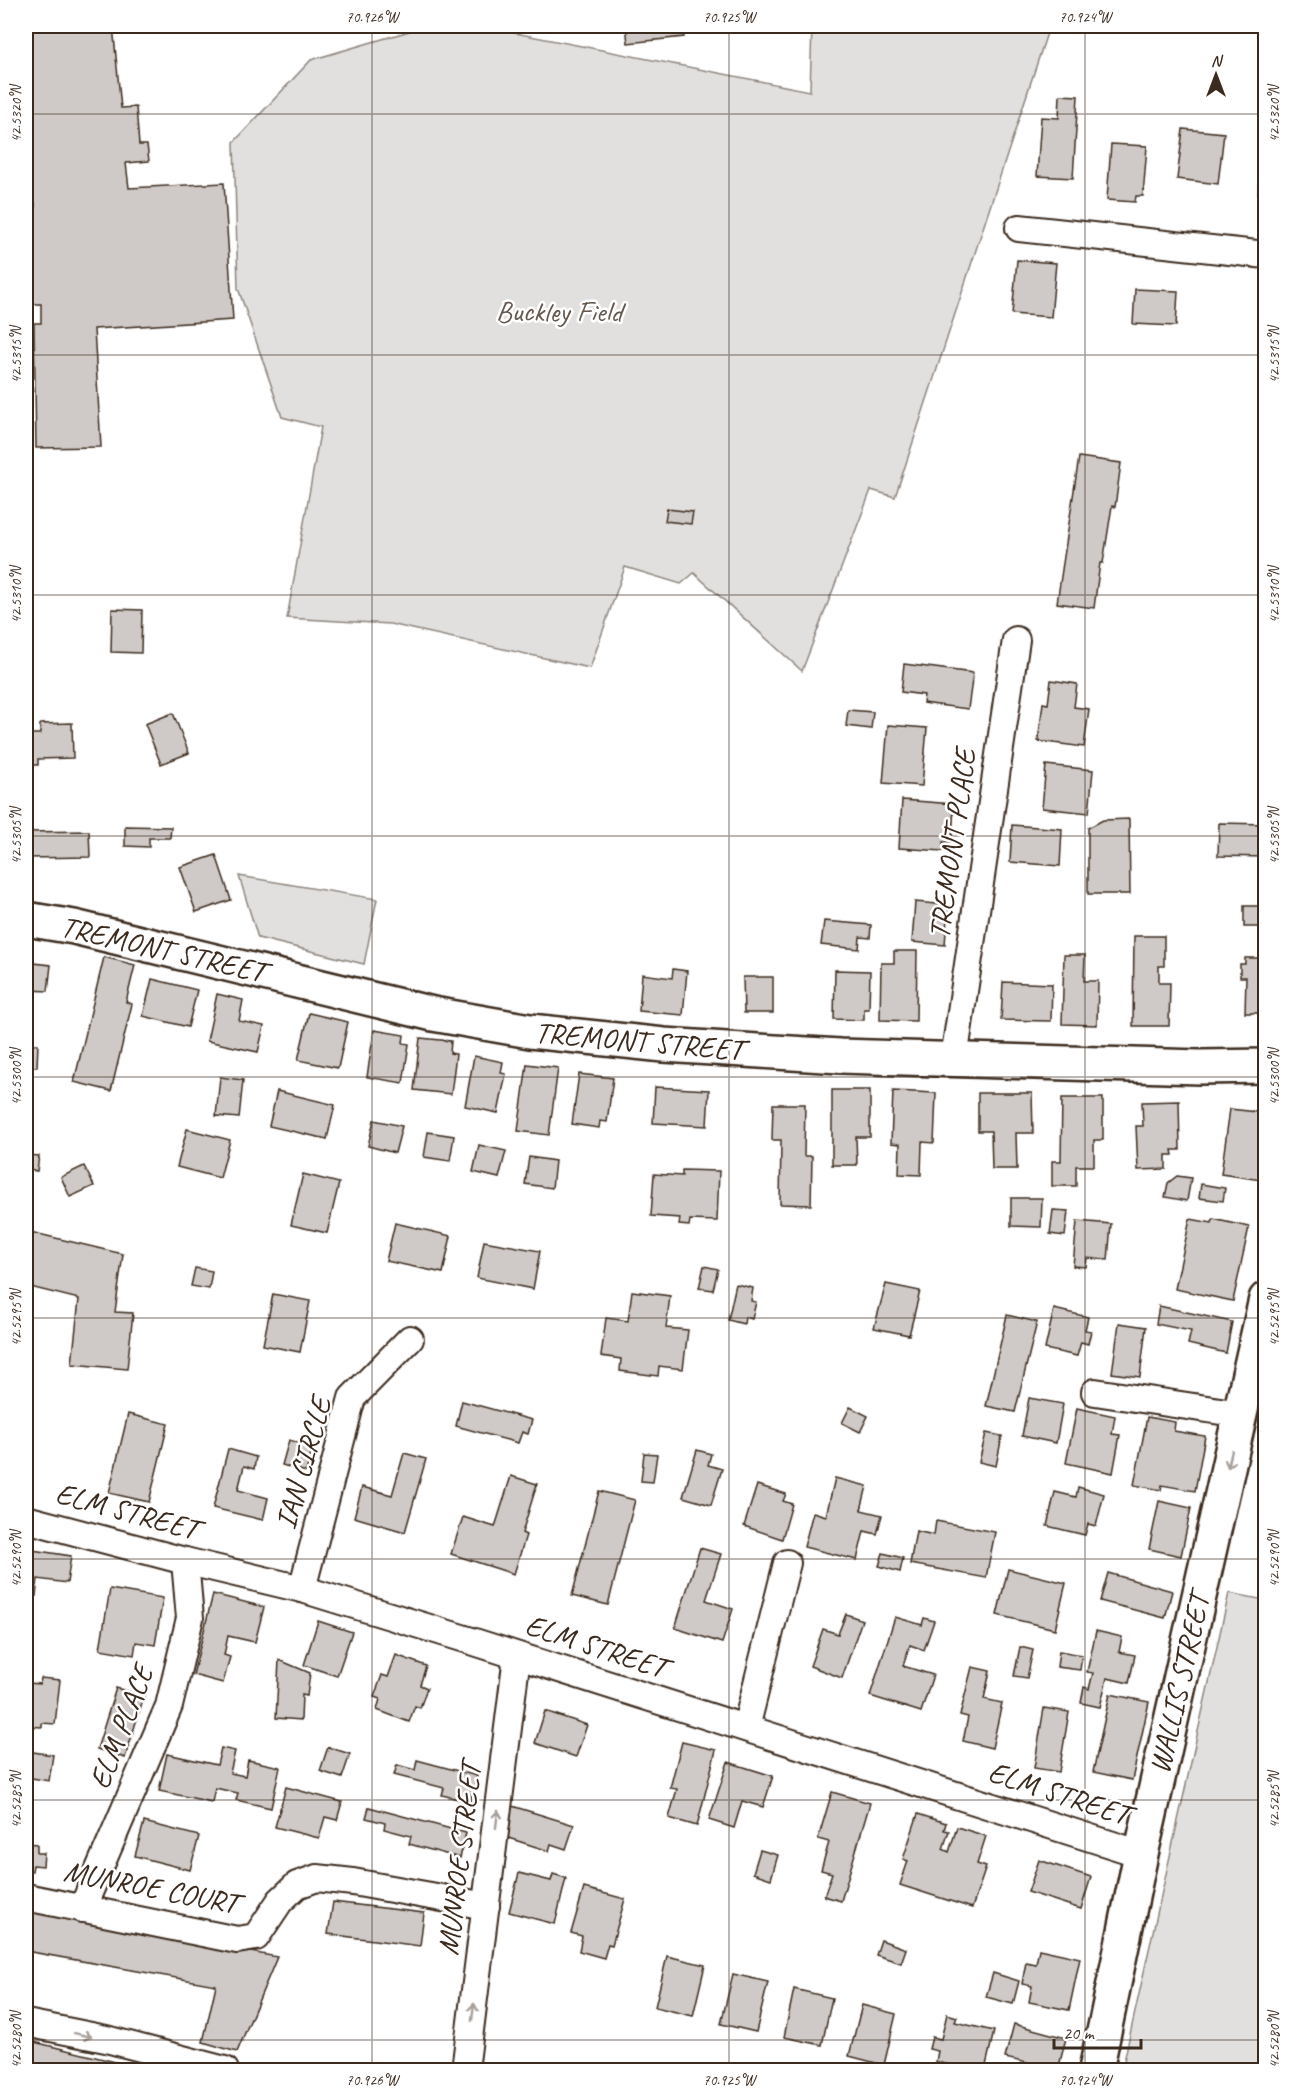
<svg xmlns="http://www.w3.org/2000/svg" width="1291" height="2096" viewBox="0 0 1291 2096" font-family="Caveat,sans-serif">
<rect width="100%" height="100%" fill="#fff"/>
<filter id="ink" filterUnits="userSpaceOnUse"><feTurbulence type="fractalNoise" baseFrequency=".0167" numOctaves="2"/><feDisplacementMap in="SourceGraphic" scale="12" xChannelSelector="R" yChannelSelector="G"/><feConvolveMatrix kernelMatrix="1 2 1 2 8 2 1 2 1" color-interpolation-filters="sRGB"/></filter>
<g filter="url(#ink)">
<g fill="#e2e0de" stroke="#8e857e" stroke-width="1.5">
<path d="M812 26H1018L1047 33 895 497 871 490 802 671 694 573 681 584 625 567 590 668 390 624 287 618 321 427 282 417 238 288 234 142 311 60 413 30 484 27 810 91Z"/>
<path d="M239 876 377 899 364 964 258 938Z"/>
<path d="M1229 1593 1265 1600V2070H1122Z"/>
</g>
<g fill="#cfcac7" stroke="#3b2a1e" stroke-width="1.5">
<path d="M26 26H113L121 108 136 107 139 145H147L149 161 126 163 129 188 224 183 233 320 94 329 101 447 36 448 34 323H41V304H33L28 222H34L35 203 26 204V157H30L29 143H26Z"/>
<path d="M626 26H682L684 37 628 43Z"/>
<path d="M1060 95 1078 96 1073 178 1037 176 1041 117 1059 118Z"/>
<path d="M1183 129 1224 133 1218 184 1177 179Z"/>
<path d="M1111 144 1147 146 1143 196H1136L1135 202 1107 200Z"/>
<path d="M1259 167H1266V207H1258Z"/>
<path d="M1017 260 1056 263 1051 317 1012 314Z"/>
<path d="M1135 289 1178 291 1176 326 1133 324Z"/>
<path d="M1079 457 1121 463 1115 507 1112 506 1103 563H1100L1094 608 1057 603Z"/>
<path d="M667 509 693 512 691 524 665 521Z"/>
<path d="M112 609 142 610 141 653 111 652Z"/>
<path d="M26 610H33L32 632H26Z"/>
<path d="M904 664 973 673 968 709 923 703 924 695 901 692Z"/>
<path d="M1051 680 1077 684 1074 707 1089 709 1084 747 1038 741 1043 703 1048 704Z"/>
<path d="M848 710 873 712 871 729 846 726Z"/>
<path d="M173 713 189 753 161 764 145 724Z"/>
<path d="M72 723 73 758 38 759V765H26V734H40V724Z"/>
<path d="M888 725 927 728 922 786 883 783Z"/>
<path d="M1046 765 1093 770 1089 813 1042 808Z"/>
<path d="M902 800 954 804 952 842H943V851L899 848Z"/>
<path d="M1129 819 1130 894H1088V828L1103 820Z"/>
<path d="M1219 823 1266 824V857L1218 856Z"/>
<path d="M1012 825 1062 829 1060 866 1010 862Z"/>
<path d="M125 826 171 827 170 838H149V847L125 846Z"/>
<path d="M89 831 90 857 26 858V832Z"/>
<path d="M216 855 231 900 196 912 180 867Z"/>
<path d="M915 902 948 905 945 945 912 942Z"/>
<rect x="1244" y="906" width="22" height="21"/>
<path d="M824 921 871 925 870 938 860 937 859 949 821 945Z"/>
<path d="M1134 936H1164V966H1159V983H1170L1169 1026H1133Z"/>
<path d="M894 951H917L916 1021 880 1020 881 963H894Z"/>
<path d="M1064 955H1085L1084 981H1098L1097 1025 1062 1024Z"/>
<path d="M104 957 135 965 126 1002 132 1004 111 1091 74 1082Z"/>
<path d="M1245 958H1266V1013H1245L1246 977H1240V964H1245Z"/>
<path d="M33 963 51 965 48 991 30 990Z"/>
<path d="M673 969 687 971 683 1015 639 1011 642 974 672 978Z"/>
<path d="M835 970 870 971 869 1009H864V1020L834 1019Z"/>
<path d="M743 977H773V1013H744Z"/>
<path d="M152 979 197 990 188 1027 143 1016Z"/>
<path d="M1003 982 1052 984 1051 1021 1001 1020Z"/>
<path d="M217 994 243 1000 239 1021 264 1026 258 1052 207 1041Z"/>
<path d="M309 1013 348 1022 338 1068 298 1060Z"/>
<path d="M374 1030 404 1035 403 1043 409 1044 403 1083 367 1077Z"/>
<path d="M420 1038 451 1041 450 1053 456 1054 451 1094 414 1090Z"/>
<path d="M26 1044H38L37 1067H26Z"/>
<path d="M474 1056 503 1062 501 1073 506 1074 498 1113 465 1106Z"/>
<path d="M527 1064 558 1068 549 1135 518 1131Z"/>
<path d="M579 1074 613 1078 607 1122 600 1121 599 1128 572 1124Z"/>
<path d="M26 1076H32L31 1100H26Z"/>
<path d="M220 1077 243 1080 239 1118 216 1116Z"/>
<path d="M655 1087 709 1090 707 1126 653 1123Z"/>
<path d="M832 1090H870V1137H856L857 1165H832Z"/>
<path d="M277 1091 335 1105 327 1139 269 1126Z"/>
<path d="M893 1091 936 1093 934 1143 922 1142 921 1175 899 1174 900 1144 891 1143Z"/>
<path d="M978 1093H1032L1033 1133H1016L1017 1169H992L991 1131H978Z"/>
<path d="M1062 1098H1103V1140H1094V1166H1076V1186H1052V1161H1061Z"/>
<path d="M1179 1101 1180 1150H1172L1173 1155H1166V1169L1138 1170 1136 1126H1143L1142 1102Z"/>
<path d="M773 1104H805L804 1156H812L811 1205 780 1204 781 1140H772Z"/>
<path d="M1230 1109 1266 1113V1143L1261 1180 1221 1174Z"/>
<path d="M374 1120 402 1126 395 1153 368 1146Z"/>
<path d="M187 1129 230 1140 220 1178 177 1167Z"/>
<path d="M428 1132 454 1136 450 1161 424 1157Z"/>
<path d="M479 1145 506 1151 499 1178 473 1172Z"/>
<path d="M26 1147H27V1155L39 1156 37 1171 26 1169Z"/>
<path d="M529 1157 555 1161 552 1188 525 1184Z"/>
<path d="M84 1166 94 1186 70 1197 61 1177Z"/>
<path d="M682 1170 719 1171 717 1221 690 1220 689 1226 679 1225 680 1218 651 1216 654 1174 682 1176Z"/>
<path d="M303 1174 339 1183 327 1233 291 1225Z"/>
<path d="M1177 1176 1191 1178 1187 1201 1165 1197 1168 1183Z"/>
<path d="M1201 1184 1225 1188 1223 1201 1199 1198Z"/>
<path d="M1011 1198H1042L1041 1227 1011 1226Z"/>
<path d="M1053 1210 1068 1211 1065 1236 1050 1234Z"/>
<path d="M1190 1219 1212 1223 1213 1219 1249 1227 1233 1301 1175 1289Z"/>
<path d="M1077 1221 1111 1224 1108 1260 1087 1258 1086 1267 1073 1266Z"/>
<path d="M395 1223 451 1236 443 1273 386 1261Z"/>
<path d="M26 1231 123 1254 115 1312 133 1313 127 1369 72 1364 79 1299 26 1286Z"/>
<path d="M484 1241 540 1251 533 1289 477 1278Z"/>
<path d="M704 1266 718 1269 713 1290 699 1288Z"/>
<path d="M195 1268 212 1271 209 1289 191 1286Z"/>
<path d="M736 1284 753 1288 751 1301 756 1302 752 1319 745 1317 744 1324 728 1320Z"/>
<path d="M886 1284 920 1291 909 1335 874 1328Z"/>
<path d="M632 1291 670 1296 666 1328 688 1330 683 1369 659 1366 658 1376 620 1371 621 1359 601 1356 606 1318 628 1321Z"/>
<path d="M273 1294 310 1301 300 1352 263 1345Z"/>
<path d="M1159 1306 1232 1322 1226 1353 1188 1344 1191 1331 1156 1324Z"/>
<path d="M1054 1309 1088 1317 1085 1330 1091 1331 1088 1344 1081 1342 1077 1356 1045 1349Z"/>
<path d="M1007 1315 1037 1322 1015 1412 986 1406Z"/>
<path d="M1119 1323 1146 1327 1140 1377 1112 1373Z"/>
<path d="M1029 1398 1063 1404 1056 1443 1022 1436Z"/>
<path d="M462 1401 532 1420 528 1434 522 1432 518 1443 456 1426Z"/>
<path d="M850 1407 868 1416 860 1432 842 1423Z"/>
<path d="M1077 1408 1115 1416 1112 1434 1120 1435 1113 1473 1066 1463Z"/>
<path d="M128 1414 168 1424 149 1502 109 1493Z"/>
<path d="M1147 1417 1175 1422 1174 1431 1205 1436 1195 1491 1162 1485 1161 1490 1134 1485Z"/>
<path d="M26 1418 29 1461 26 1462Z"/>
<path d="M986 1433 1002 1436 996 1466 979 1462Z"/>
<path d="M289 1440 313 1447 306 1472 282 1465Z"/>
<path d="M228 1449 256 1457 254 1469 244 1466 238 1490 268 1498 263 1520 213 1508Z"/>
<path d="M697 1450 711 1454 708 1465 722 1469 711 1505 683 1497Z"/>
<path d="M404 1453 426 1459 405 1532 354 1517 362 1487 392 1495Z"/>
<path d="M644 1453 657 1454 653 1482 641 1481Z"/>
<path d="M511 1476 537 1484 522 1533 526 1535 514 1574 451 1554 463 1517 495 1527Z"/>
<path d="M835 1478 867 1486 861 1510 882 1515 877 1534 864 1531 857 1560 804 1547 813 1512 826 1516Z"/>
<path d="M757 1485 786 1494 783 1501 792 1504 782 1539 744 1526Z"/>
<path d="M1078 1487 1104 1494 1096 1526 1088 1524 1085 1535 1047 1526 1055 1492 1076 1497Z"/>
<path d="M599 1491 635 1500 608 1605 572 1596Z"/>
<path d="M1266 1496V1525L1259 1524Z"/>
<path d="M1159 1501 1191 1508 1181 1556 1149 1549Z"/>
<path d="M936 1521 995 1532 986 1578 910 1564 916 1531 934 1535Z"/>
<path d="M700 1548 721 1554 706 1600 733 1609 722 1643 675 1628Z"/>
<path d="M26 1549 71 1556 67 1583 38 1579 36 1596 26 1594Z"/>
<path d="M883 1553 903 1558 900 1572 879 1566Z"/>
<path d="M1008 1569 1066 1583 1055 1629 997 1615Z"/>
<path d="M1108 1573 1172 1591 1165 1618 1100 1601Z"/>
<path d="M110 1589 163 1598 155 1645 136 1642 134 1655 100 1649Z"/>
<path d="M213 1594 264 1607 255 1642 228 1636 224 1655 230 1657 223 1683 193 1675Z"/>
<path d="M846 1614 862 1620 842 1678 810 1666 823 1629 838 1634Z"/>
<path d="M895 1617 922 1625 924 1618 934 1621 924 1650 910 1645 903 1666 933 1675 921 1712 870 1696Z"/>
<path d="M318 1621 352 1632 337 1676 304 1665Z"/>
<path d="M1096 1631 1122 1637 1119 1652 1135 1655 1129 1683 1107 1678 1100 1707 1081 1703 1084 1687 1089 1689 1093 1673 1087 1672Z"/>
<path d="M1020 1647 1033 1650 1027 1678 1014 1676Z"/>
<path d="M1059 1651 1082 1655 1080 1670 1057 1667Z"/>
<path d="M396 1655 426 1666 420 1685 427 1688 420 1708 415 1706 409 1722 377 1710 380 1699 374 1697 382 1675 388 1677Z"/>
<path d="M279 1660 310 1673 307 1696 302 1695 301 1720 276 1718Z"/>
<path d="M972 1667 990 1671 984 1699 1002 1703 992 1748 963 1741 968 1717 960 1715Z"/>
<path d="M26 1677H28V1683L40 1684 41 1678 60 1680 55 1724 42 1723V1727L26 1726Z"/>
<path d="M116 1688 144 1696 125 1758 97 1749Z"/>
<path d="M1110 1694 1149 1702 1132 1780 1093 1772Z"/>
<path d="M1044 1708 1069 1712 1059 1772 1034 1768Z"/>
<path d="M545 1711 587 1725 576 1757 535 1743Z"/>
<path d="M682 1742 716 1750 697 1826 669 1818 677 1789 670 1788Z"/>
<path d="M328 1747 350 1754 342 1778 320 1771Z"/>
<path d="M221 1748 235 1751 230 1773 245 1776 248 1760 280 1767 271 1808 236 1800 238 1793 215 1788 212 1802 159 1791 167 1754 217 1765Z"/>
<path d="M26 1751 53 1755 49 1781 26 1777Z"/>
<path d="M417 1760 477 1776 470 1802 442 1795 444 1788 394 1775 397 1765 415 1770Z"/>
<path d="M728 1762 773 1776 763 1807 742 1801 734 1828 709 1820Z"/>
<path d="M286 1787 342 1802 337 1820 325 1817 319 1838 275 1827Z"/>
<path d="M832 1792 870 1803 841 1901 824 1896 832 1873 821 1870 829 1842 818 1839Z"/>
<path d="M512 1806 574 1825 566 1849 551 1844 549 1851 502 1836Z"/>
<path d="M369 1807 466 1833 460 1858 409 1844 411 1836 384 1829 385 1823 366 1818Z"/>
<path d="M918 1814 946 1823 944 1830 949 1831 943 1849 949 1852 957 1827 986 1836 977 1864 986 1867 972 1908 900 1885 908 1861 903 1859Z"/>
<path d="M144 1822 199 1836 190 1870 135 1856Z"/>
<path d="M26 1843 37 1844V1853H44L43 1866 33 1865 32 1871H26Z"/>
<path d="M760 1850 778 1855 771 1879 753 1873Z"/>
<path d="M1039 1860 1091 1877 1081 1909 1028 1892Z"/>
<path d="M519 1873 551 1881 553 1874 566 1878 555 1924 509 1912Z"/>
<path d="M584 1888 625 1899 612 1945 608 1944 604 1958 579 1951 582 1936 571 1933Z"/>
<path d="M333 1902 424 1913 420 1946 328 1934Z"/>
<path d="M26 1908 277 1957 237 2052 203 2042 216 1985 26 1951Z"/>
<path d="M881 1940 906 1949 901 1963 876 1955Z"/>
<path d="M1039 1949 1080 1958 1069 2010 1029 2002 1032 1986 1022 1984 1026 1962 1036 1964Z"/>
<path d="M667 1956 705 1965 693 2016 655 2007Z"/>
<path d="M993 1973 1019 1981 1013 2004 986 1997Z"/>
<path d="M733 1974 768 1982 756 2032 721 2024Z"/>
<path d="M794 1989 832 1998 822 2045 784 2037Z"/>
<path d="M862 2005 896 2014 884 2065 849 2056Z"/>
<path d="M947 2014 957 2017 955 2022 994 2031 985 2070H975L936 2062 938 2051 929 2049 932 2037 941 2039Z"/>
<path d="M1014 2024 1066 2038 1058 2070 1005 2058Z"/>
<path d="M26 2040 120 2063V2070H26Z"/>
</g>
<g fill="none" stroke-linecap="round" stroke-linejoin="round">
<g stroke="#3b2a1e" stroke-width="30">
<g id="street">
<path d="M1019 228 1266 255"/>
<path d="M954 1059 1016 640"/>
<path d="M1095 1392 1240 1414"/>
<path d="M26 1519 185 1561 302 1589 462 1638 1141 1854"/>
<path d="M302 1589 352 1398 410 1339"/>
<path d="M746 1728 787 1563"/>
<path d="M26 1897 237 1940 256 1937 280 1901 297 1885 317 1878 353 1882 486 1906"/>
<path d="M82 1909 169 1706 190 1618 185 1561"/>
<path d="M26 2023 106 2039 225 2070"/>
<path d="M465 2070 517 1656"/>
</g>
</g>
<g stroke="#3b2a1e" stroke-width="38">
<g id="secondary">
<path d="M26 919 74 927 433 1014 530 1031 664 1045 840 1056 1200 1067 1266 1066"/>
<path d="M1096 2070 1141 1854 1266 1299"/>
</g>
</g>
<use href="#street" stroke="#fff" stroke-width="26"/>
<use href="#secondary" stroke="#fff" stroke-width="33"/>
</g>
<defs><path id="oneway-shaft" d="M-6 0H5M1.5-3L5.5 0L1.5 3" fill="none" stroke-width="1.6" stroke-linecap="round" stroke-linejoin="round" transform="scale(1.5)"/></defs>
<g stroke="#a79f9a">
<use href="#oneway-shaft" transform="translate(1230 1459) rotate(103)"/>
<use href="#oneway-shaft" transform="translate(497 1819) rotate(-83)"/>
<use href="#oneway-shaft" transform="translate(473 2012) rotate(-83)"/>
<use href="#oneway-shaft" transform="translate(83 2035) rotate(12)"/>
</g>
</g>
<path fill="none" stroke="#3b2a1e" stroke-width="1.5" stroke-opacity="0.45" d="M372 26V2070M729 26V2070M1085 26V2070M26 114H1266M26 355H1266M26 595H1266M26 836H1266M26 1077H1266M26 1318H1266M26 1559H1266M26 1800H1266M26 2040H1266"/>
<g text-anchor="middle" dominant-baseline="central" stroke-width="5" stroke-linejoin="round" paint-order="stroke">
<g font-size="30" fill="#65584e" stroke="#fff">
<text x="559" y="311">Buckley Field</text>
</g>
<g font-size="30" fill="#3b2a1e" stroke="#fff">
<text transform="translate(952 844) rotate(-82)">TREMONT PLACE</text>
<text transform="translate(163 949) rotate(13)">TREMONT STREET</text>
<text transform="translate(639 1041) rotate(5)">TREMONT STREET</text>
<text transform="translate(303 1463) rotate(-74)">IAN CIRCLE</text>
<text transform="translate(127 1511) rotate(15)">ELM STREET</text>
<text transform="translate(596 1646) rotate(18)">ELM STREET</text>
<text transform="translate(1179 1684) rotate(-77)">WALLIS STREET</text>
<text transform="translate(121 1727) rotate(-69)">ELM PLACE</text>
<text transform="translate(1059 1793) rotate(18)">ELM STREET</text>
<text transform="translate(459 1859) rotate(-83)">MUNROE STREET</text>
<text transform="translate(151 1887) rotate(11)">MUNROE COURT</text>
</g>
</g>
<rect width="1291" height="2096" fill="none" stroke="#fff" stroke-width="66"/>
<g transform="translate(1216 75)" stroke="#ffffff" stroke-width="4.5" paint-order="stroke">
<path d="M0-4.5L10 22L0 15L-10 22Z" fill="#3b2a1e"/>
<text y="-9" font-size="16" font-weight="bold" text-anchor="middle" fill="#3b2a1e">N</text>
</g>
<path d="M1054 2039v9h87v-9" fill="none" stroke="#3b2a1e" stroke-width="3"/>
<text x="1063" y="2039" font-size="18" fill="#3b2a1e" stroke="#ffffff" stroke-width="4.5" paint-order="stroke">20 m</text>
<rect x="33" y="33" width="1225" height="2030" fill="none" stroke="#3b2a1e" stroke-width="2"/>
<g font-size="15" text-anchor="middle" fill="#3b2a1e">
<text x="372" y="22">70.926°W</text>
<text x="729" y="22">70.925°W</text>
<text x="1085" y="22">70.924°W</text>
<text transform="translate(16 114) rotate(-90)" y="5">42.5320°N</text>
<text transform="translate(1274 114) rotate(-90)" y="5">42.5320°N</text>
<text transform="translate(16 355) rotate(-90)" y="5">42.5315°N</text>
<text transform="translate(1274 355) rotate(-90)" y="5">42.5315°N</text>
<text transform="translate(16 595) rotate(-90)" y="5">42.5310°N</text>
<text transform="translate(1274 595) rotate(-90)" y="5">42.5310°N</text>
<text transform="translate(16 836) rotate(-90)" y="5">42.5305°N</text>
<text transform="translate(1274 836) rotate(-90)" y="5">42.5305°N</text>
<text transform="translate(16 1077) rotate(-90)" y="5">42.5300°N</text>
<text transform="translate(1274 1077) rotate(-90)" y="5">42.5300°N</text>
<text transform="translate(16 1318) rotate(-90)" y="5">42.5295°N</text>
<text transform="translate(1274 1318) rotate(-90)" y="5">42.5295°N</text>
<text transform="translate(16 1559) rotate(-90)" y="5">42.5290°N</text>
<text transform="translate(1274 1559) rotate(-90)" y="5">42.5290°N</text>
<text transform="translate(16 1800) rotate(-90)" y="5">42.5285°N</text>
<text transform="translate(1274 1800) rotate(-90)" y="5">42.5285°N</text>
<text transform="translate(16 2040) rotate(-90)" y="5">42.5280°N</text>
<text transform="translate(1274 2040) rotate(-90)" y="5">42.5280°N</text>
<text x="372" y="2085">70.926°W</text>
<text x="729" y="2085">70.925°W</text>
<text x="1085" y="2085">70.924°W</text>
</g>
</svg>
